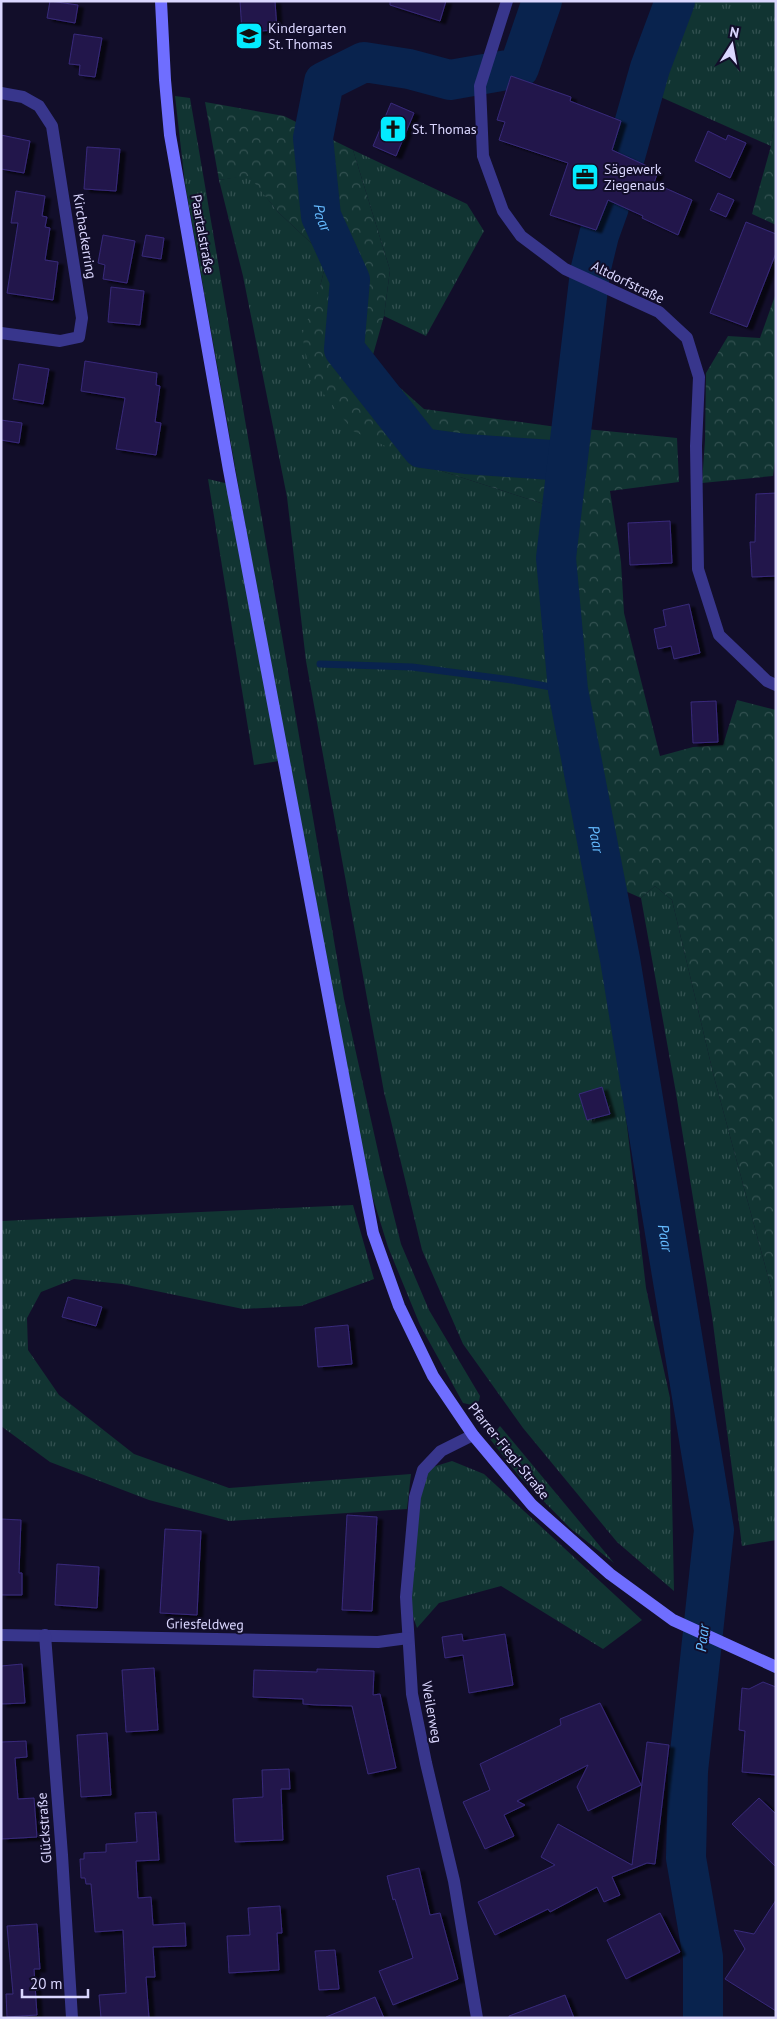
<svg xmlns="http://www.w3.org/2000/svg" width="777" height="2019" viewBox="0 0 777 2019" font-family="'PT Sans',sans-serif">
<defs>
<pattern id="grass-tufts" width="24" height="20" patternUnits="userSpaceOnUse" patternTransform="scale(1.25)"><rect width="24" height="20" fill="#113432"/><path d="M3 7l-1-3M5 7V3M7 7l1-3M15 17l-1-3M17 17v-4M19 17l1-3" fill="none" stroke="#335151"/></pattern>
<pattern id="forest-crowns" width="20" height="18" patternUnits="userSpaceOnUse" patternTransform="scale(1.25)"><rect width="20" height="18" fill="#113432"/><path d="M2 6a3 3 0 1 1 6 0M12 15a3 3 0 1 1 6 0" fill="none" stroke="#335151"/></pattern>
<filter id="shadow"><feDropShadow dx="5.5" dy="3" stdDeviation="1" flood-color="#0009"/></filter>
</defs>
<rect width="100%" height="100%" fill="#120e2a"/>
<g fill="url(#grass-tufts)">
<path d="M687 1H776V113L771 146 656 95Z"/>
<path d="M175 96 190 98 344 999 382 1169 401 1244 429 1310 480 1396 479 1401 472 1405 463 1403 420 1325 388 1247 363 1166 331 1009 185 184Z"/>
<path d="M353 150 467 204 484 231 426 336 384 316 390 270Z"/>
<path d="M249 175 278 212 327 258 320 287 435 469 547 505 539 586 560 694 593 909 605 960 620 1066 646 1288 670 1398 674 1591 617 1542 523 1428 463 1344 422 1250 384 1092 306 661 287 497 243 276 219 180Z"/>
<path d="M208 479 229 484 279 761 254 765Z"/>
<path d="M655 886 672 900 714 1077 776 1306V1540L742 1546 712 1316 676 1093 641 898Z"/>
<path d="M353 1205 374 1279 301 1306 243 1309 122 1284 74 1279 41 1292 27 1318 28 1350 59 1395 134 1454 229 1488 411 1474 407 1509 229 1521 149 1500 50 1462 1 1426V1221Z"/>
<path d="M500 1426 614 1563 570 1528 519 1476 490 1439Z"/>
<path d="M452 1461 484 1474 642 1620 603 1649 501 1586 439 1603 417 1628 406 1597 423 1470Z"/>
</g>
<g fill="url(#forest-crowns)">
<path d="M205 102 284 116 353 150 390 270 384 316 371 362 424 409 557 427 547 505 435 469 353 431 311 378 302 335 320 287 327 258 278 212 249 176 219 180Z"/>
<path d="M776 113V225L752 214 771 146Z"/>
<path d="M776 293V454L773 476 702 483 705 440 706 373 728 336 760 338Z"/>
<path d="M576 428 677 438 679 482 610 491 621 562 624 613 660 756 693 747 723 745 737 700 776 710V1306L714 1077 672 900 655 886 641 898 605 882 573 711 560 599Z"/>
</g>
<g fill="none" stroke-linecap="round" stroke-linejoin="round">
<path stroke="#09234e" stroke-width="7" d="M320 664 412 667 512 680 568 690"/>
<g stroke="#09234e" stroke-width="40">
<path id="s1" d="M542 1 519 68 450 80 409 69 364 62 324 82 313 138 321 216 350 280 344 349 422 448 466 454 566 461"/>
<path d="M622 167 650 68 675 1"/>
<path id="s2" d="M609 207 599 235 590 272 556 558 568 690 620 959 714 1530 688 1771 686 1858 703 1957V2018"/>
</g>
</g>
<g fill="#22194c" stroke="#38297a" filter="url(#shadow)">
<path d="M50 1 78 5 75 23 47 18Z"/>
<path d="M240 1H275L277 30 242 32Z"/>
<path d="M390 1H446L440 21 390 5Z"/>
<path d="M74 34 102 38 95 77 79 75 80 65 69 64Z"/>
<path d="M511 76 571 97 570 101 621 121 612 150 658 171 654 183 692 200 678 235 642 218 643 216 608 200 596 230 550 215 568 163 499 140 505 122 497 120Z"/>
<path d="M391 103 414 113 396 156 373 146Z"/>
<path d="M708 131 726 140 728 135 746 143 730 178 695 161Z"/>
<path d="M1 135 30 141 24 173 1 169Z"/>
<path d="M87 147 120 149 116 191 84 189Z"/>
<path d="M16 191 45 196 42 216 47 217 45 227 50 228 45 260 58 262 53 300 7 293 18 223H11Z"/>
<path d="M718 193 734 200 726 217 710 210Z"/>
<path d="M746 222 776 234V253L747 327 710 313Z"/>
<path d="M103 235 135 241 127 283 103 279 105 265 98 263Z"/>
<path d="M146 235 164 238 161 259 142 256Z"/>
<path d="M111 287 144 291 140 325 108 322Z"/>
<path d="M85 361 157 373 156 385 160 386 155 422 161 423 156 455 116 449 125 398 81 391Z"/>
<path d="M19 364 49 369 43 404 13 399Z"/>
<path d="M1 420 22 423 19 443 1 440Z"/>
<path d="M776 493V576L752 577 750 542H755L756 494Z"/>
<path d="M670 521 672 563 630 565 628 523Z"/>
<path d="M689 604 700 653 674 659 671 646 658 649 654 629 666 626 663 610Z"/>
<path d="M716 701 718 742 693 743 691 702Z"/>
<path d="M602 1087 610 1114 587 1120 579 1094Z"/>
<path d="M68 1297 102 1307 96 1326 62 1317Z"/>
<path d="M348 1325 352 1364 318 1367 315 1328Z"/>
<path d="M347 1515 377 1517 372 1611 342 1610Z"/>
<path d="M1 1519 21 1520 19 1573H22V1595H1Z"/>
<path d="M165 1529 201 1531 197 1615 160 1613Z"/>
<path d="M57 1564 99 1567 97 1608 55 1605Z"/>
<path d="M462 1634 463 1641 505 1634 513 1685 469 1693 463 1655 445 1658 442 1637Z"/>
<path d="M22 1664 25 1703 1 1704V1666Z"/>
<path d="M154 1668 158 1730 126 1732 122 1670Z"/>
<path d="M317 1669 374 1671 373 1695 380 1694 396 1768 368 1774 352 1706 316 1705 303 1704V1699L253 1697 254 1670 317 1672Z"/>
<path d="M763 1682 776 1687V1775L742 1772 745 1731 739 1730 742 1688 749 1689Z"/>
<path d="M600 1703 641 1785 588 1811 577 1787 588 1765 517 1801 525 1805 504 1815 514 1836 485 1849 463 1802 490 1790 480 1764 561 1725 560 1719Z"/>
<path d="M107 1733 111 1795 81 1797 77 1735Z"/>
<path d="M26 1741 27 1757 15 1758 18 1799 34 1798 37 1837 2 1839 1 1742Z"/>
<path d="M647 1742 669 1745 655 1864 647 1863 612 1877 620 1895 604 1902 597 1887 550 1912 548 1909 495 1935 478 1902 555 1865 541 1857 558 1824 632 1865Z"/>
<path d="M289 1769 290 1789H281L283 1840 235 1842 233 1799 263 1797 262 1770Z"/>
<path d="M759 1798 776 1814V1867L732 1824Z"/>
<path d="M156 1812 159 1860 136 1861 138 1898 151 1897 153 1925 185 1923 186 1946 153 1947 155 1977H146L149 2018H101L99 1995 126 1993 123 1930 95 1932 91 1884H86L85 1878H81L80 1859H84V1853L106 1852V1844L137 1842 135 1813Z"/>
<path d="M419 1868 430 1915 440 1913 458 1979 393 2005 379 1971 413 1958 395 1899 393 1900 387 1876Z"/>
<path d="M776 1900V2011L725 1979 745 1949 734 1930 754 1934Z"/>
<path d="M280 1906 282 1933H277L279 1970 229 1973 227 1936 250 1935 248 1908Z"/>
<path d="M660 1913 680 1952 626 1979 607 1940Z"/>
<path d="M37 1924 40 1969H34L37 2015 7 2017 6 1994H13L7 1926Z"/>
<path d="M335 1950 339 1989 319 1990 315 1951Z"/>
<path d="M565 1995 574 2018H509V2016Z"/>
<path d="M375 1997 384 2018H326V2017Z"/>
</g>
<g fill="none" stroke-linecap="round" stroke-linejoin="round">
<g stroke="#38368c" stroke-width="12">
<path d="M507 1 480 86 483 156 503 211 521 236 565 269 659 312 687 338 699 377 696 446 698 569 719 635 767 681 776 685"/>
<path d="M1 93 23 97 39 106 52 126 82 318 79 337 60 341 1 333"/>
<path d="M473 1435 441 1451 423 1470 415 1497 406 1597 412 1694 426 1763 454 1881 477 2018"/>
<path d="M1 1635 378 1642 408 1638"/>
<path d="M45 1635 62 1855 72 2018"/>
</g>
<path stroke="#6f6eff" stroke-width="12" d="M161 1 165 80 170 135 229 470 373 1233 399 1306 433 1376 473 1435 532 1505 610 1574 673 1620 776 1667"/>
</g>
<defs>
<g id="school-square" transform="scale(1.4375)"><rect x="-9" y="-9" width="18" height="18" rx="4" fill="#03ebff" stroke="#120e2a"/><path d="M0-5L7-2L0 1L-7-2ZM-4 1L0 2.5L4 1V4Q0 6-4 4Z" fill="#111"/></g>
<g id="church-square" transform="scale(1.4375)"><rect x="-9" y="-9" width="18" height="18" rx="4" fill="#03ebff" stroke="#120e2a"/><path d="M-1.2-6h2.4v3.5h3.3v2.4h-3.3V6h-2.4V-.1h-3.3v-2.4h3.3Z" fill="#111"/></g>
<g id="office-square" transform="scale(1.4375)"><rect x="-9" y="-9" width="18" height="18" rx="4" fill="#03ebff" stroke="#120e2a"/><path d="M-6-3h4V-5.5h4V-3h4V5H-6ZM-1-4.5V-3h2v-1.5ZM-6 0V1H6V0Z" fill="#111"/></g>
</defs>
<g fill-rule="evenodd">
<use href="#school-square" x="249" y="36"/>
<use href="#church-square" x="393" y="129"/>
<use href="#office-square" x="585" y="177"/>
</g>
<g text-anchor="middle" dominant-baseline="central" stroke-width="4" stroke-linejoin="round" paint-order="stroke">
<g font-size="14" fill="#dbd7ff" stroke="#120e2a" text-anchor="start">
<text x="268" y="28">Kindergarten<tspan x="268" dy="16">St. Thomas</tspan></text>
<text x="412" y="129">St. Thomas</text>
<text x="604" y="169">Sägewerk<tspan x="604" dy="16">Ziegenaus</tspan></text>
</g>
<g font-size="14" fill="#dbd7ff" stroke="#120e2a">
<text transform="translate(203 234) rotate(80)">Paartalstraße</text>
<text transform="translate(85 236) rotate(81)">Kirchackerring</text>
<text transform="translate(628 282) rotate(26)">Altdorfstraße</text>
<text transform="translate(509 1451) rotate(51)">Pfarrer-Fiegl-Straße</text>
<text transform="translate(205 1624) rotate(1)">Griesfeldweg</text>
<text transform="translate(432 1712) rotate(80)">Weilerweg</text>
<text transform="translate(44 1828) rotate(-94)">Glückstraße</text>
</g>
<g font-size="15" font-style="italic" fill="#65bbff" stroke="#120e2a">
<text stroke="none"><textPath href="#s1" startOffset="411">Paar</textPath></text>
<text stroke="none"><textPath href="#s2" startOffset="640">Paar</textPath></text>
<text stroke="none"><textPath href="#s2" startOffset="1045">Paar</textPath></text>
<text transform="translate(702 1638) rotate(-84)">Paar</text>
</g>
</g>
<rect width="777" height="2019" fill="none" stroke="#dbd7ff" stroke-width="5"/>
<g transform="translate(732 45) rotate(11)" stroke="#120e2a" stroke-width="4" paint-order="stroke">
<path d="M0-4L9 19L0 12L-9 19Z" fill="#dbd7ff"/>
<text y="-8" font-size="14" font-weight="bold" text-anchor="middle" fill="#dbd7ff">N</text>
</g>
<path d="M22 1989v8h66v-8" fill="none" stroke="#dbd7ff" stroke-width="2.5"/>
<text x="30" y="1989" font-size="15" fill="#dbd7ff" stroke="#120e2a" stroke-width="4" paint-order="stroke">20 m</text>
</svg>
